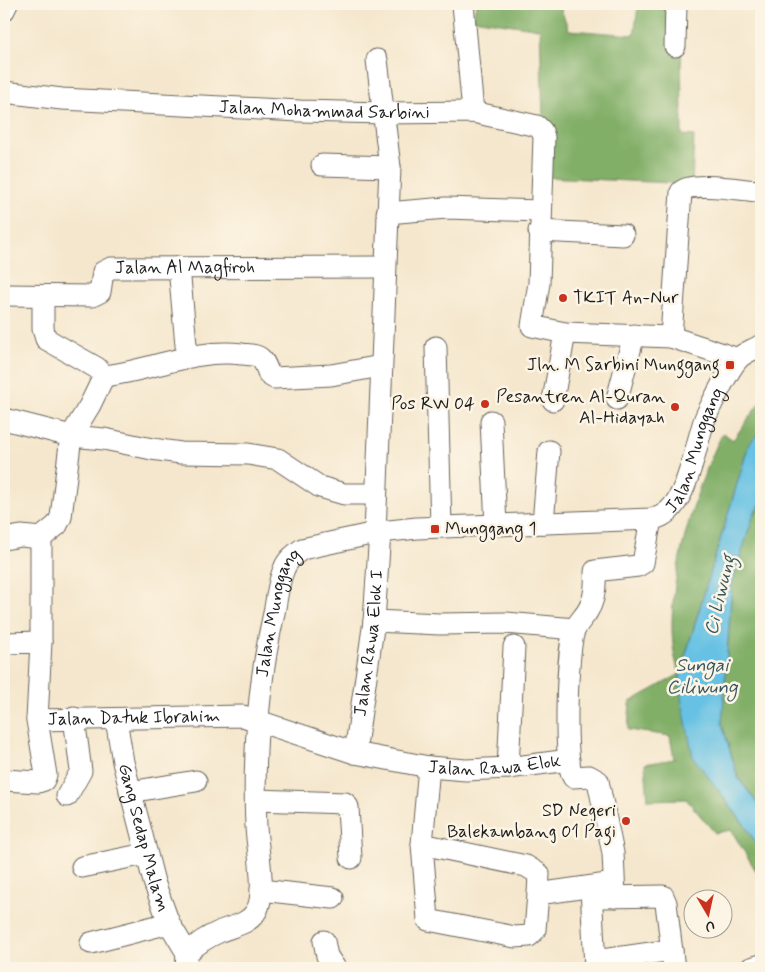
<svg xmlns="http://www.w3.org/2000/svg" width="765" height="972" viewBox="0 0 765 972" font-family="Mynerve,sans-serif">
<rect width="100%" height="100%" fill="#fcf5e5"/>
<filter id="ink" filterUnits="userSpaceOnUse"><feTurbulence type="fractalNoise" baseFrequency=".02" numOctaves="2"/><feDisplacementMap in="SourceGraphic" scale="10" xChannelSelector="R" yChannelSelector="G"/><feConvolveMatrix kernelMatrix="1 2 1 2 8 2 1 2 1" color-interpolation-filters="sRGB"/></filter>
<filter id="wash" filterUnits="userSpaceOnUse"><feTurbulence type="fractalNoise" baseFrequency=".0096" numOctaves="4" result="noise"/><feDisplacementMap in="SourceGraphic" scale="20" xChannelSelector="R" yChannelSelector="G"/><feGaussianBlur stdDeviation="1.12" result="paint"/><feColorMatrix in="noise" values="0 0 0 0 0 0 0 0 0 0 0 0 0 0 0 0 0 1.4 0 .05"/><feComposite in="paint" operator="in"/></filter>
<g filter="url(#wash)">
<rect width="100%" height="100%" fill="#f5e7cd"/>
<g fill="#81af68" stroke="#4e6642">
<path d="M476 4H559L569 30 634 35 638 7 681 9 682 135 694 136 692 184 545 177 540 29 473 19Z"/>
<path d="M761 401V430L749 444 680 674 723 798 747 828 761 853V879L731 830 715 833 686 799 648 800 645 764 674 759 670 736 628 730 630 702 680 674C655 615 694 487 723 433L733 440Z"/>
<path d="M761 504V808L738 777 722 724 732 584 753 516Z"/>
</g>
<path fill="#66c1e4" stroke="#416e80" d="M761 430V503L754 513 732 584 722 724 738 778 761 808V853L747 828 693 757 681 697 680 674 749 444Z"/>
</g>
<g filter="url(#ink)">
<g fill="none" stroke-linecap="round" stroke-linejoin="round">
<g stroke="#68635a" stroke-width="23">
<g id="minor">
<path d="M463 4 473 112"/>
<path d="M4 10 7 4"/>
<path d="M675 46 676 4"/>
<path id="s1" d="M4 92 62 99 300 111 384 113 473 112 537 126 542 131 544 137 539 283 532 326 565 333 671 337 738 359"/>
<path d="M322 165 390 167"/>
<path d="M387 213 446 208 540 211"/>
<path d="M539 231 623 235"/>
<path d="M179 267 187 356"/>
<path id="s2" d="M4 295 92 296 100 292 103 272 111 268 384 267"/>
<path d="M671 337 681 192C690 181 742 190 757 191"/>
<path d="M436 347 441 526"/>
<path d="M104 376C151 371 193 348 242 354 248 355 255 354 260 358 265 362 267 369 269 375L274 378 331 375 381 366"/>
<path d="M617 399 634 335"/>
<path d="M553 400 565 333"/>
<path d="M4 419 71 436 104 439 152 449 181 453 248 454 278 459 320 487 344 494H375"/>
<path d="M491 421 496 525"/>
<path d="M543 523 549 451"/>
<path d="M375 533 390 167 377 60"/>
<path d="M4 539 21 536 41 538"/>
<path d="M374 621 440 624 506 623 575 629"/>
<path d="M41 642V538L57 525 61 517 71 436 90 405 104 376 97 368 46 339 43 329V296"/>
<path id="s3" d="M4 643 41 642 37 720 243 716 355 753 429 767 466 770 508 768 569 760"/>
<path id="s4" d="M116 719 123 762 154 882 169 923 187 953"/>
<path id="s5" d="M355 753 374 621 380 532"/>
<path d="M429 767 422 844 526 866 539 874 538 894 614 883"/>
<path d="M508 768 514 647"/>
<path d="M4 780 38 782 44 780 46 775 37 720"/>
<path d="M130 792 196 781"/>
<path d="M67 796 81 771 74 718"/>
<path d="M256 800 345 803 348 807 351 858"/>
<path d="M422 844 428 920 515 937 529 936 535 930 538 894"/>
<path d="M82 867 145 854"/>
<path d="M591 887 595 968"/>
<path d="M261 890 333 898"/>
<path d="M602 897 663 896 666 903 674 968"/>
<path d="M615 897 613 853 598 781 589 776 573 777C563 761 567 651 574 631 577 624 583 618 587 612 595 600 596 585 595 571L638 566 643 563 651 519"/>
<path d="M324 941 327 956 335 968"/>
<path d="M91 943 169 923"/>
<path d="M595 961 672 950"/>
<path id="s6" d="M186 968 187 953C197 944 207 937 219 932 231 926 247 925 255 913 268 896 257 849 256 827 253 755 258 684 274 613 277 599 278 582 284 569 287 560 295 554 302 549L380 532 417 528 651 519C688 516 694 444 706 416 712 403 729 369 738 359 744 352 754 350 761 345"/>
<path d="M751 968 761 965"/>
</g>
</g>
<use href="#minor" stroke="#fff" stroke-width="21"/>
</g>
</g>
<g fill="#c8321e" stroke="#fcf5e5" stroke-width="2">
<circle cx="563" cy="298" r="5"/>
<rect x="725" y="360" width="10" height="10" rx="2.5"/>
<circle cx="485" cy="404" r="5"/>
<circle cx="675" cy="407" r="5"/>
<rect x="430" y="524" width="10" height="10" rx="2.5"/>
<circle cx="626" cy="821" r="5"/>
</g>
<g text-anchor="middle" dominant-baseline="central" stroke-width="5" stroke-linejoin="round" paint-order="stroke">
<g font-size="18" fill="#1c1c1c" stroke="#fcf5e5">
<text stroke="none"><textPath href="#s1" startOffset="321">Jalan Mohammad Sarbini</textPath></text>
<text stroke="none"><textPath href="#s2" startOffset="200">Jalan Al Magfiroh</textPath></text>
<text stroke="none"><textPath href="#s6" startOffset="908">Jalan Munggang</textPath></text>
<text stroke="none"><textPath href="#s6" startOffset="399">Jalan Munggang</textPath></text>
<text stroke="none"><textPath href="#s5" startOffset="111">Jalan Rawa Elok I</textPath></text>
<text stroke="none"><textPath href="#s3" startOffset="212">Jalan Datuk Ibrahim</textPath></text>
<text stroke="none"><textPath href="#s3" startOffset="580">Jalan Rawa Elok</textPath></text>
<text stroke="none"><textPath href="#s4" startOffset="122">Gang Sedap Malam</textPath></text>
</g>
<g font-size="18" fill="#1c1c1c" stroke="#fcf5e5" text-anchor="end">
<text x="573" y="298" text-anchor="start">TKIT An-Nur</text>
<text x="720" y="365">Jln. M Sarbini Munggang</text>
<text x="665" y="397">Pesantren Al-Quran<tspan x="665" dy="21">Al-Hidayah</tspan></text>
<text x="475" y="404">Pos RW 04</text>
<text x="445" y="529" text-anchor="start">Munggang 1</text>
<text x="616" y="811">SD Negeri<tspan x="616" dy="21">Balekambang 01 Pagi</tspan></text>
</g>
<g font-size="19" font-style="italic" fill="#365662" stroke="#fcf5e5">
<text transform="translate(720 595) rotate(-77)">Ci Liwung</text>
<text x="702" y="665">Sungai<tspan x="702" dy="22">Ciliwung</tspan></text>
</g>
</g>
<rect width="765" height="972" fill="none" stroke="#fcf5e5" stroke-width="20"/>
<g transform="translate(708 914) rotate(171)"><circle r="24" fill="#fcf5e5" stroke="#a29e95"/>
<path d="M0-4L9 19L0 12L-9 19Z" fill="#c8321e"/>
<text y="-8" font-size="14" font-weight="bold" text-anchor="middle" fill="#1c1c1c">U</text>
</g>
</svg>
